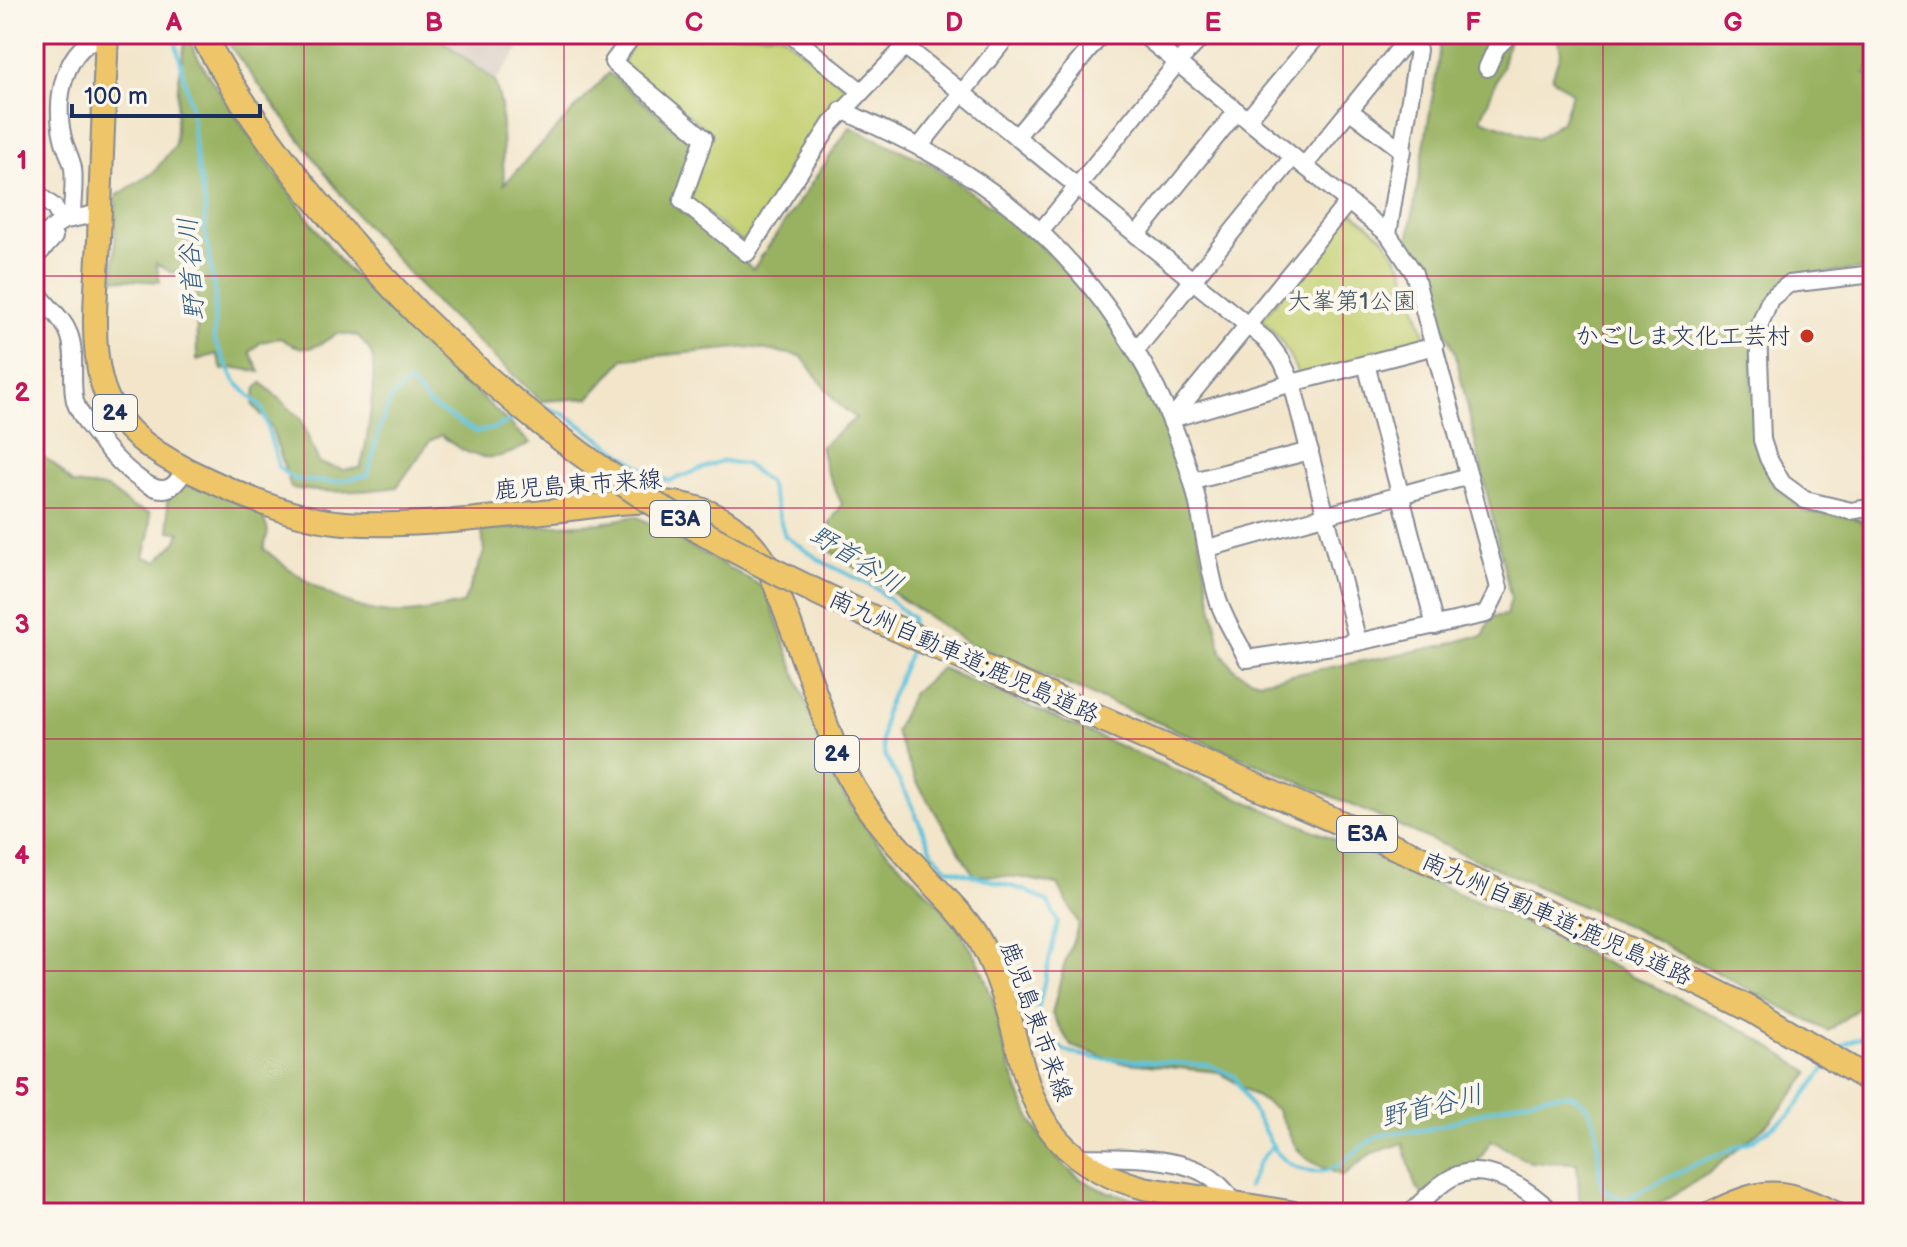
<svg xmlns="http://www.w3.org/2000/svg" width="1907" height="1247" viewBox="0 0 1907 1247" font-family="'Balsamiq Sans','Klee One',sans-serif">
<rect width="100%" height="100%" fill="#fbf7ec"/>
<filter id="ink" filterUnits="userSpaceOnUse"><feTurbulence type="fractalNoise" baseFrequency=".0125" numOctaves="2"/><feDisplacementMap in="SourceGraphic" scale="16" xChannelSelector="R" yChannelSelector="G"/><feConvolveMatrix kernelMatrix="1 2 1 2 8 2 1 2 1" color-interpolation-filters="sRGB"/></filter>
<filter id="wash" filterUnits="userSpaceOnUse"><feTurbulence type="fractalNoise" baseFrequency=".006" numOctaves="4" result="noise"/><feDisplacementMap in="SourceGraphic" scale="32" xChannelSelector="R" yChannelSelector="G"/><feGaussianBlur stdDeviation="1.8" result="paint"/><feColorMatrix in="noise" values="0 0 0 0 0 0 0 0 0 0 0 0 0 0 0 0 0 1.4 0 .05"/><feComposite in="paint" operator="in"/></filter>
<g filter="url(#wash)">
<rect width="100%" height="100%" fill="#f2e5ca"/>
<path fill="#cfc0ba" d="M433 34H531L495 81Z"/>
<g fill="#c2cf70" stroke="#6e7f67" stroke-width="2">
<path d="M639 34H781L850 90V96L749 241 742 242 693 203 690 195 712 133 622 63Z"/>
<path d="M1353 212 1383 237 1403 267 1426 338 1422 344 1299 376C1289 355 1281 335 1261 320L1346 214Z"/>
</g>
<g fill="#99b262" stroke="#5a7060" stroke-width="2">
<path d="M221 34H433L495 81 501 105 504 184 609 73 692 143 696 156 680 194 679 209 753 269 850 127 927 162 1036 237 1072 273 1121 341 1165 419 1190 494 1221 650C1231 669 1239 676 1260 681L1446 645 1472 637H1483L1491 617 1506 615 1511 599 1455 352 1408 242 1437 70 1440 44 1430 34H1510L1502 67 1481 119 1537 139 1562 121 1572 93 1552 78 1561 51 1557 34H1873V62L1865 73 1873 79V268L1795 276 1753 336 1752 393 1763 419 1758 443 1773 484 1805 512 1853 517 1873 527V1008L1861 1006 1828 1031 1634 929 1281 774 968 643 818 543 842 504 826 470 820 447 856 418 837 403 801 356 749 347 624 359 589 398 541 401 431 298 355 213Z"/>
<path d="M186 35 205 70 265 159 343 265 530 443C495 465 472 461 441 435L430 441 397 487C361 492 327 494 291 488L271 426 253 405 256 388 262 383 301 419 319 463 343 470 360 468C367 449 377 374 372 356 370 349 362 341 358 336L337 333C314 349 306 355 280 338L261 342 250 352 260 372 237 368 222 370 217 354 197 360 196 263 172 273 156 263 160 282 114 279 116 196 154 172 175 145 178 85Z"/>
<path d="M34 451 54 464 73 484 107 488 132 507 150 513V533L144 557 157 561 176 542 180 532 170 531 167 500 177 489 194 481 262 514 268 531 264 549C304 582 353 617 408 613 426 612 445 607 463 604L484 553 482 529 601 523 636 516 765 588 834 781 873 837 948 913 978 960 1000 1020 998 1025C1016 1086 1035 1162 1100 1189 1122 1197 1145 1201 1167 1205L1166 1211 1173 1213H34Z"/>
<path d="M941 668 1501 912 1746 1031 1810 1073 1771 1121 1709 1173 1644 1213H1586L1580 1207 1577 1163 1530 1162 1491 1140 1470 1176 1431 1205 1415 1185 1403 1143 1370 1154 1343 1176 1311 1162 1297 1149 1277 1110 1219 1072 1118 1062 1071 1046 1052 1014 1063 969 1079 924 1058 885 1018 877 974 875 916 781 895 731 912 694Z"/>
</g>
<g fill="none" stroke-linecap="round" stroke-linejoin="round">
<g stroke="#60c3dd" stroke-width="4">
<path d="M174 34 192 112 195 152 205 206V230L215 294 214 340 235 381 262 408 279 468 290 477 302 481 335 482 368 475 378 433 391 398 409 382 430 405 476 432 492 429 518 417"/>
<path d="M537 409 543 406 566 415 652 475 670 481 721 461 745 464 769 483 785 536 823 562 874 587 912 618 911 628"/>
<path d="M911 645 910 652 885 712 882 741 885 756 907 795 933 853 947 868 1024 890 1048 902 1058 922 1038 1009 1050 1041 1065 1051 1094 1058 1209 1065 1234 1076 1275 1150C1288 1166 1303 1173 1323 1171 1346 1168 1358 1144 1379 1136 1396 1130 1416 1133 1433 1128 1463 1119 1541 1090 1569 1095 1575 1096 1585 1103 1588 1108 1605 1136 1593 1165 1604 1191L1624 1200 1698 1163 1752 1141 1790 1115 1827 1066"/>
<path d="M1837 1052C1846 1040 1859 1038 1873 1036"/>
<path d="M1248 1187 1259 1162 1273 1145"/>
</g>
</g>
</g>
<g filter="url(#ink)">
<g fill="none" stroke-linecap="round" stroke-linejoin="round">
<g stroke="#868a94" stroke-width="20">
<g id="minor">
<path d="M634 34 613 62 704 138 682 201 747 253 831 124 917 34"/>
<path d="M790 34 861 91"/>
<path d="M890 34 1267 341 1282 361 1292 383 1358 642"/>
<path d="M1159 48 1172 34"/>
<path d="M1487 68 1496 48 1510 34"/>
<path d="M842 110C882 129 923 147 961 171 1073 241 1155 354 1192 480 1203 517 1206 556 1216 593 1221 615 1237 638 1247 659L1358 642 1486 614 1499 588 1414 273 1388 234 1142 34"/>
<path d="M1349 110 1403 151"/>
<path d="M1248 119 1319 34"/>
<path d="M1017 136 1102 34"/>
<path d="M919 147 1009 34"/>
<path d="M1304 166 1408 38"/>
<path d="M34 192 54 207 62 221"/>
<path d="M72 217C72 201 75 183 73 168 71 157 65 148 63 138 54 100 63 46 107 34"/>
<path d="M1041 231 1178 62 1205 34"/>
<path d="M1388 234 1418 50 1402 34"/>
<path d="M1137 235 1237 111"/>
<path d="M34 242 62 221 100 213"/>
<path d="M34 259 54 237"/>
<path d="M1873 274 1789 284 1770 299 1758 329 1762 440 1768 458 1782 483 1805 500 1851 511 1873 507"/>
<path d="M34 285C41 304 62 314 69 334 77 354 70 380 75 401 81 424 139 492 164 489 175 488 180 477 186 469"/>
<path d="M1136 350 1293 157"/>
<path d="M1366 364 1435 626"/>
<path d="M1171 419 1348 202"/>
<path d="M1171 419 1292 383 1435 346"/>
<path d="M1193 481 1310 451"/>
<path d="M1208 548 1469 476"/>
<path d="M1079 1157C1116 1158 1173 1155 1205 1174 1218 1181 1227 1193 1237 1205"/>
<path d="M1410 1213C1423 1201 1437 1185 1453 1177 1487 1160 1530 1190 1553 1213"/>
</g>
</g>
<g stroke="#868a94" stroke-width="26">
<g id="major">
<path d="M107 34C104 103 101 171 99 240 97 285 90 335 101 379 112 425 150 451 190 471 238 494 291 519 345 523 417 528 491 517 562 510 607 505 657 494 701 509 730 519 753 540 768 566 784 608 800 650 815 692 828 728 839 765 860 797 880 828 905 854 930 881 948 900 967 918 980 941 1038 1045 1000 1149 1144 1188L1295 1213"/>
<path d="M1711 1213C1765 1187 1780 1187 1835 1213"/>
</g>
</g>
<g stroke="#868a94" stroke-width="28">
<g id="highway">
<path d="M202 34C259 139 336 229 419 315"/>
<path d="M979 665 1645 956 1752 1010 1873 1082"/>
</g>
</g>
<use href="#minor" stroke="#fff" stroke-width="16"/>
<use href="#major" stroke="#eec569" stroke-width="22"/>
<use href="#highway" stroke="#eec569" stroke-width="24"/>
<g stroke="#868a94" stroke-width="28" stroke-linecap="butt">
<path id="highway-bridge" d="M419 315C487 380 557 441 636 492 743 562 862 614 979 665"/>
</g>
<use href="#highway-bridge" stroke="#eec569" stroke-width="24"/>
</g>
</g>
<path fill="none" stroke="#c2185b" stroke-width="2" stroke-opacity="0.55" d="M304 34V1213M564 34V1213M824 34V1213M1083 34V1213M1343 34V1213M1603 34V1213M34 276H1873M34 508H1873M34 739H1873M34 971H1873"/>
<circle fill="#c8321e" stroke="#fbf7ec" stroke-width="3" cx="1807" cy="336" r="8"/>
<g text-anchor="middle" dominant-baseline="central" stroke-width="8" stroke-linejoin="round" paint-order="stroke">
<g fill="#fbf7ec" stroke="#5e6b89" stroke-width="2">
<rect x="93" y="395" width="44" height="36" rx="6"/>
<rect x="650" y="501" width="60" height="36" rx="6"/>
<rect x="815" y="736" width="44" height="36" rx="6"/>
<rect x="1337" y="816" width="60" height="36" rx="6"/>
</g>
<g font-size="22" font-weight="bold" fill="#1b2f5e">
<text x="115" y="413">24</text>
<text x="680" y="519">E3A</text>
<text x="837" y="754">24</text>
<text x="1367" y="834">E3A</text>
</g>
<g font-size="24" fill="#455762" stroke="#fbf7ec">
<text x="1352" y="301">大峯第1公園</text>
</g>
<g font-size="24" fill="#1b2f5e" stroke="#fbf7ec" text-anchor="end">
<text x="1791" y="336">かごしま文化工芸村</text>
</g>
<g font-size="24" fill="#1b2f5e" stroke="#fbf7ec">
<text transform="translate(578 485) rotate(-4)">鹿児島東市来線</text>
<text transform="translate(964 657) rotate(24)">南九州自動車道;鹿児島道路</text>
<text transform="translate(1557 919) rotate(24)">南九州自動車道;鹿児島道路</text>
<text transform="translate(1036 1021) rotate(70)">鹿児島東市来線</text>
</g>
<g font-size="26" font-style="italic" fill="#305b84" stroke="#fbf7ec">
<text transform="translate(192 269) rotate(-94)">野首谷川</text>
<text transform="translate(856 560) rotate(32)">野首谷川</text>
<text transform="translate(1432 1107) rotate(-14)">野首谷川</text>
</g>
</g>
<rect width="1907" height="1247" fill="none" stroke="#fbf7ec" stroke-width="88"/>
<path d="M72 104v12h188v-12" fill="none" stroke="#1b2f5e" stroke-width="4"/>
<text x="84" y="104" font-size="24" fill="#1b2f5e" stroke="#fbf7ec" stroke-width="6" paint-order="stroke">100 m</text>
<rect x="44" y="44" width="1819" height="1159" fill="none" stroke="#c2185b" stroke-width="3"/>
<g font-size="26" text-anchor="middle" font-weight="bold" fill="#c2185b">
<text x="174" y="31">A</text>
<text x="434" y="31">B</text>
<text x="694" y="31">C</text>
<text x="954" y="31">D</text>
<text x="1213" y="31">E</text>
<text x="1473" y="31">F</text>
<text x="1733" y="31">G</text>
<text x="22" y="169">1</text>
<text x="22" y="401">2</text>
<text x="22" y="633">3</text>
<text x="22" y="864">4</text>
<text x="22" y="1096">5</text>
</g>
</svg>
